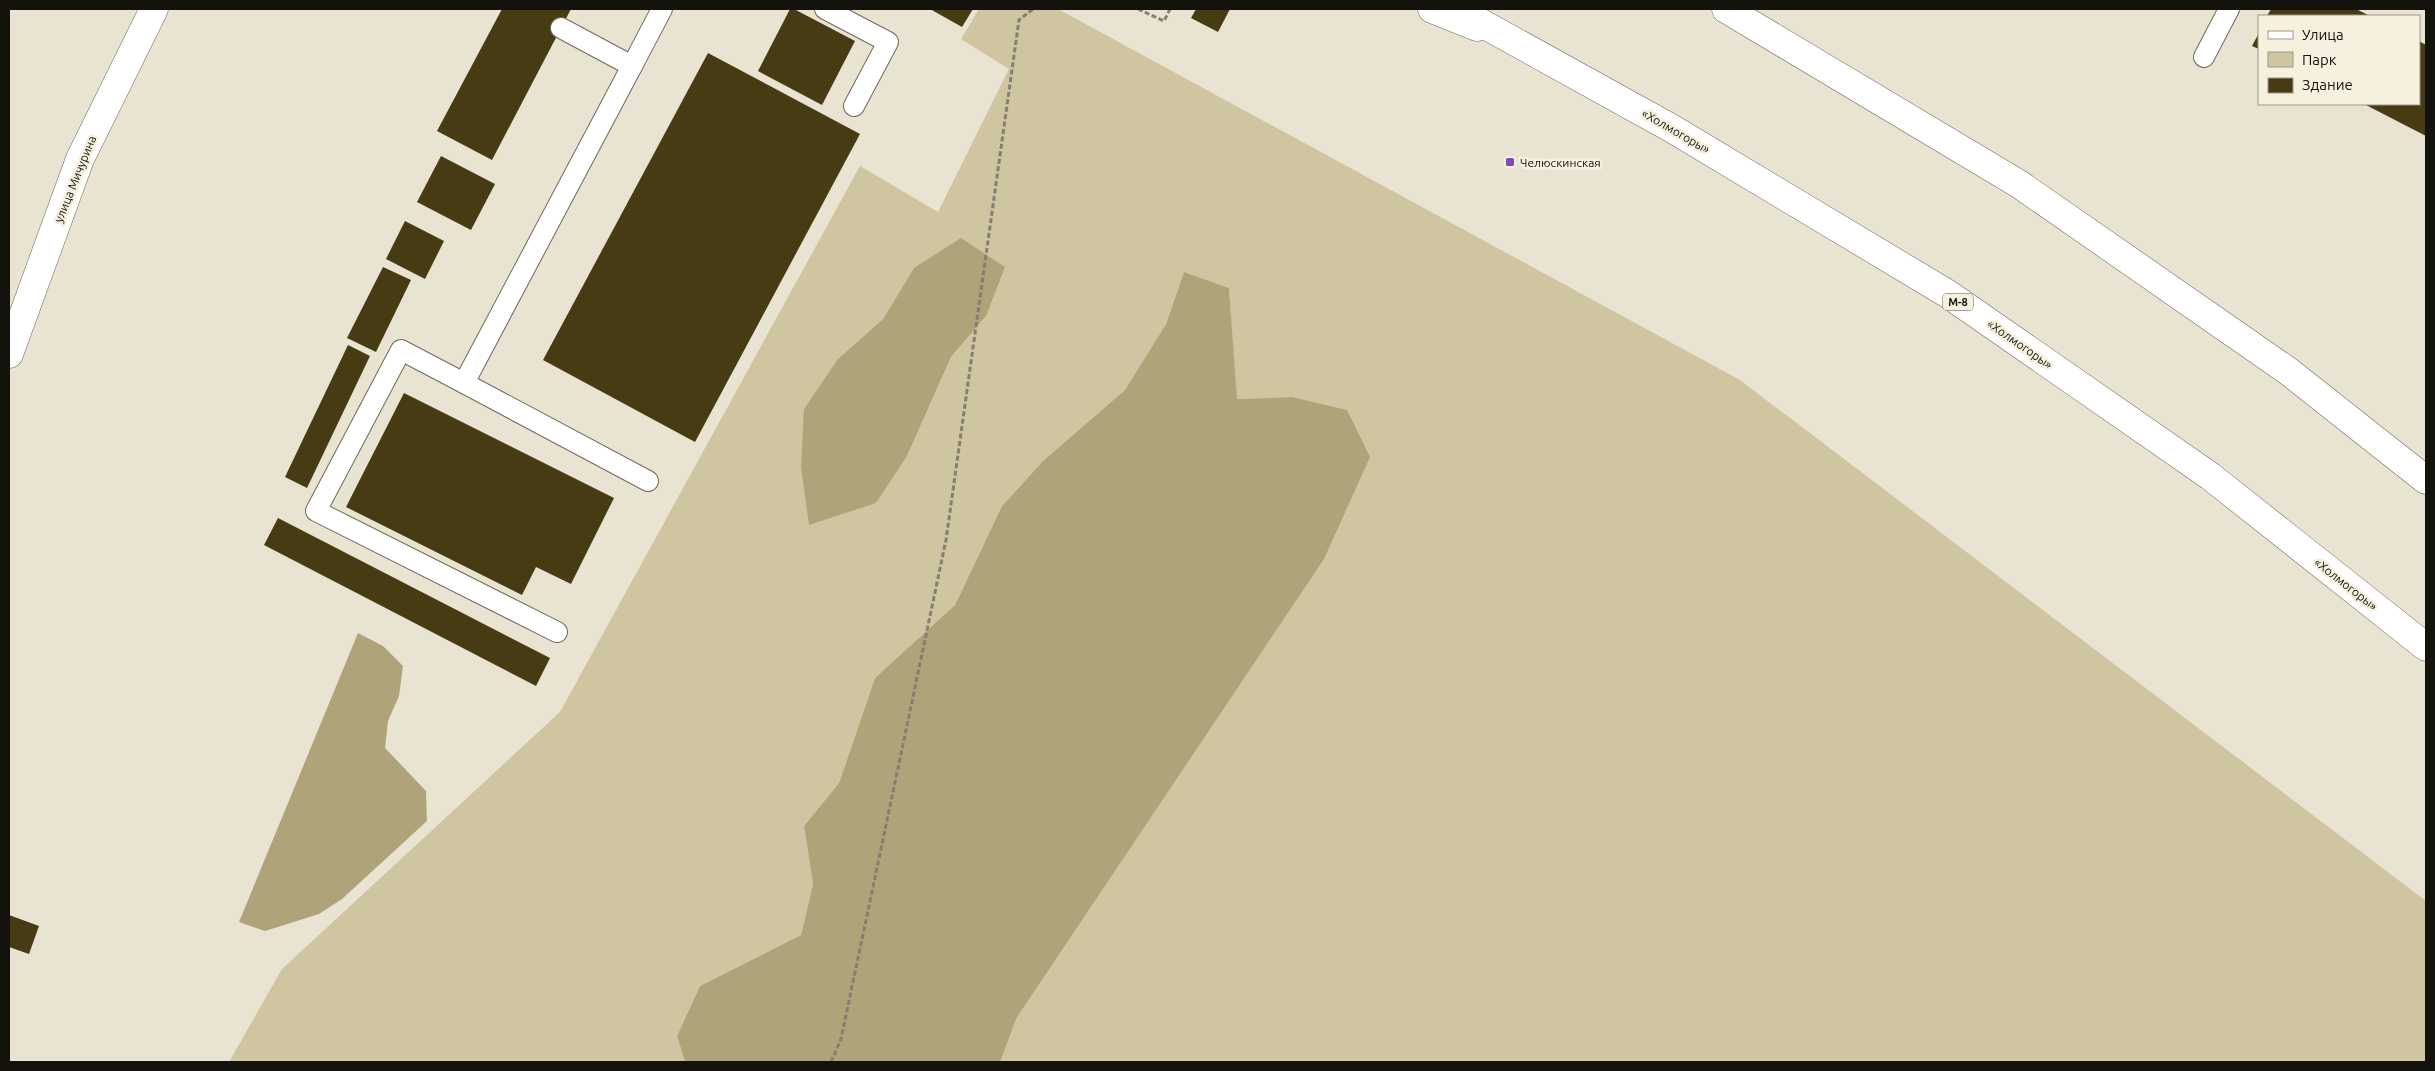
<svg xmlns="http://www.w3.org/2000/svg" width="2435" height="1071" viewBox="0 0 2435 1071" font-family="Ubuntu,sans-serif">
<rect width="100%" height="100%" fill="#e9e4d1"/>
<path fill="#cfc5a1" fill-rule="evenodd" d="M979 9H1058L1740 380 2426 901V1062H1000L1017 1017 1292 397 1236 399 1229 288 1184 272 1166 324 1125 390 1043 461 1002 506 955 605 875 678 839 783 804 826 813 884 801 935 700 986 677 1036 685 1062H229L282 969 560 712 860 166 938 212 1009 69 961 39ZM914 268 986 316 951 357 907 456 838 359 883 319Z"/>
<g fill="#afa479">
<path d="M961 238 1005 267 986 316 951 357 907 456 876 503 809 525 801 467 804 409 838 359 883 319 914 268Z"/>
<path d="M1184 272 1229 288 1237 399 1292 397 1347 410 1370 457 1324 559 1017 1017 1000 1062H685L677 1036 700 986 801 935 813 884 804 826 839 783 875 678 955 605 1002 506 1043 461 1125 390 1166 324Z"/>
<path d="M358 633 383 646 403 666 399 696 388 721 385 748 426 791 427 821 342 899 319 914 265 931 239 922Z"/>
</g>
<g fill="#463b12">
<path d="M502 9H571L492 160 437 131Z"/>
<path d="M790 9H794L855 41 822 105 758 71Z"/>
<path d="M930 9H973L962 27Z"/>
<path d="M1196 9H1230L1218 32 1191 18Z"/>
<path d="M2271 9H2356L2370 16H2267Z"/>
<path d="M2259 33V49L2252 46Z"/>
<path d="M2419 41 2426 45V136L2364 104H2419Z"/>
<path d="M708 53 860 134 695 442 543 360Z"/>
<path d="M441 156 495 184 471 230 417 202Z"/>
<path d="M405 221 444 241 425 279 386 259Z"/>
<path d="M383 267 411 280 376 352 347 338Z"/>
<path d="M348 345 370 356 307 488 285 477Z"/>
<path d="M404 393 614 498 571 584 536 567 522 595 346 507Z"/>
<path d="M278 518 550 658 536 686 264 545Z"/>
<path d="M9 915 39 926 29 954 9 947Z"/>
</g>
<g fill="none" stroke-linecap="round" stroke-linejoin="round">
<g stroke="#6e6a59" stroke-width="22">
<g id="service">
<path d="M825 9 888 42 854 106"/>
<path d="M561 28 632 66 464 383 648 481"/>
<path d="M2204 57 2229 9"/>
<path d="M632 66 662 9"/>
<path d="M464 383 401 350 316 511 557 632"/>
</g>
</g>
<g stroke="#6e6a59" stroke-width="29">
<g id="minor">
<path d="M1432 9 1477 27"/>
<path d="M9 354 80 159 154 9"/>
</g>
</g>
<g stroke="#6e6a59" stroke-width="29">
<g id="trunk">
<path d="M1456 9 1671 128 1948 294 2210 476 2426 647"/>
<path d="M1726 9 2019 184 2288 371 2426 480"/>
</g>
</g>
<g stroke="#837f72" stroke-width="3" stroke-dasharray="5 2.5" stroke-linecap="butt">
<path d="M1138 9 1164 21 1170 9"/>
<path d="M831 1062 841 1039 946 540 1019 20 1033 9"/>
</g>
<use href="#service" stroke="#fff" stroke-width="20"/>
<use href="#minor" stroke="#fff" stroke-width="28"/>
<use href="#trunk" stroke="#fff" stroke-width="28"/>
</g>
<rect fill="#8448be" stroke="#f6f1de" stroke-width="2" x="1505" y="157" width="10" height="10" rx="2.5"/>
<g text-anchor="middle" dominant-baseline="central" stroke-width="5" stroke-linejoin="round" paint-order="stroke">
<rect fill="#f6f1de" stroke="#58554b" stroke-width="1" x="1943" y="293.5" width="30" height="17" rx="4"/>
<g font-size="11" font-weight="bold" fill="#14120c">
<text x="1958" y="302">М-8</text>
</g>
<g font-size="12" fill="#14120c" stroke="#f6f1de">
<text transform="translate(1676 131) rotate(30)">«Холмогоры»</text>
<text transform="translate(75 179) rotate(-68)">улица Мичурина</text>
<text transform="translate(2020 344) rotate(35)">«Холмогоры»</text>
<text transform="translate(2346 584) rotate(38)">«Холмогоры»</text>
</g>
<g font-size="12" fill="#14120c" stroke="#f6f1de" text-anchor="start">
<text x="1520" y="162">Челюскинская</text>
</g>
</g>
<rect width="2435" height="1071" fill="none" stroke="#14120c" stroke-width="20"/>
<rect x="2258" y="15" width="162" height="90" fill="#f6f1de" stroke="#9c988a"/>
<rect x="2268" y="31" width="25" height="8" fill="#ffffff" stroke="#9c988a"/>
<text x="2302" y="40" font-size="15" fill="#14120c">Улица</text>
<rect x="2268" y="52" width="25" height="15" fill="#cfc5a1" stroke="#9c988a"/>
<text x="2302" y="65" font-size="15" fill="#14120c">Парк</text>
<rect x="2268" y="78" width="25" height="15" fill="#463b12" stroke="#9c988a"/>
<text x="2302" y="90" font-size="15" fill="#14120c">Здание</text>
</svg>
